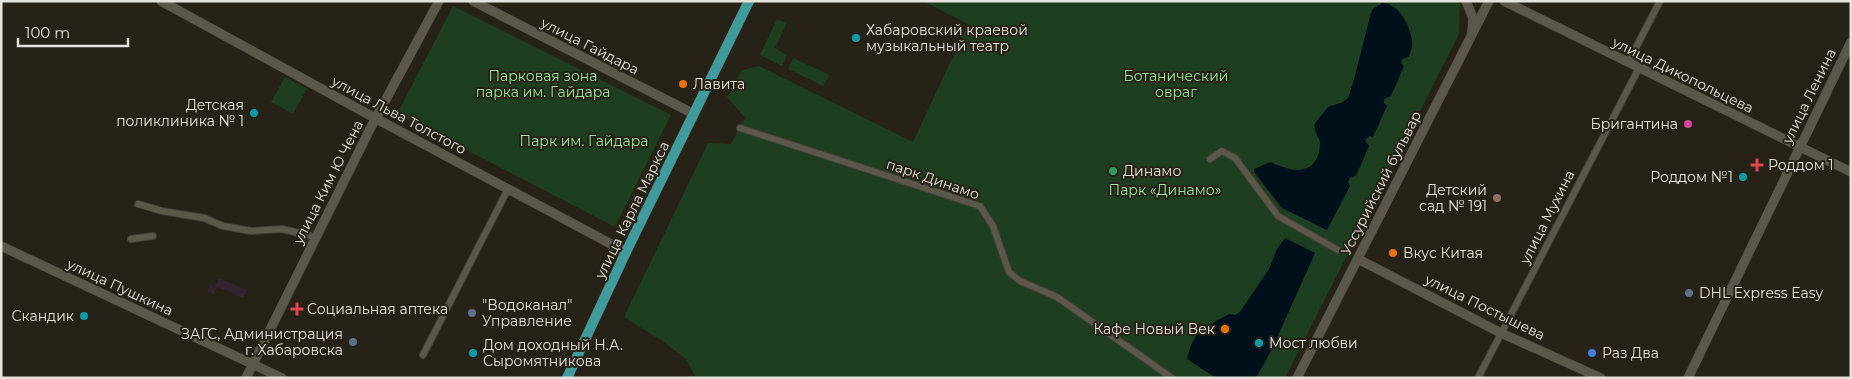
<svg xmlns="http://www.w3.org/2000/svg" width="1852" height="379" viewBox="0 0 1852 379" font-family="Montserrat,sans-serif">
<rect width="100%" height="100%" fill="#262217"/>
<path fill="#322431" d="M219 278 247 290 243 298 217 287 214 294 207 291 210 285 215 287Z"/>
<g fill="#1d3e20">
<path d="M923 1H1460L1459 34 1285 378H696L686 359 659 339 624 317 708 143 731 144 745 118 727 97 742 70 759 66 913 142 968 24Z"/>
<path d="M453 6 671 115 615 227 397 114Z"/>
<path d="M777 19 787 23 775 48 787 55 782 66 760 55Z"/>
<path d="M793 58 830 75 823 86 788 69Z"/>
<path d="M285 77 307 89 293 114 271 102Z"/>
</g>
<g fill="#00101b">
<path d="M1382 3C1399 2 1413 30 1412 45 1412 49 1410 53 1409 57L1402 59 1401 63 1404 66 1391 96 1384 99V103L1387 106 1373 137 1369 136 1366 139V142L1369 146 1356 176C1351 176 1349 178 1348 182L1350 186 1327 230 1282 208 1254 172V169L1270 162C1285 168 1307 178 1317 158 1319 154 1320 147 1320 142 1318 135 1313 131 1315 123L1328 107 1343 102 1348 98 1353 83 1371 13 1373 9Z"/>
<path d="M1285 238 1315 253 1272 349 1256 378H1216L1187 359C1194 329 1204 328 1229 314L1235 315 1240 312 1269 269 1277 249Z"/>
</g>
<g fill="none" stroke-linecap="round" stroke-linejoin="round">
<g stroke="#423f37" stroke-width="8">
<g id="street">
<path d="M1628 63 1660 1"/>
<path d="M740 128 980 206 993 226 1009 272 1020 281 1057 297 1172 378"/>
<path d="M1210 159 1222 151 1235 158 1278 216 1338 250"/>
<path d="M138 204 162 211 204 218 223 226 251 231 282 229 315 237"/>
<path d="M131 239 153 236"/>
<path d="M423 355 508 189"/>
<path d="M1478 378 1639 68"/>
</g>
</g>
<g stroke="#423f37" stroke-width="10">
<g id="secondary">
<path d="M161 1 375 118 626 252"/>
<path d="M473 1 694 114"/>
<path d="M1466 1 1473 18 1472 32"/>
<path d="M1504 1 1851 172"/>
<path d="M1 246 282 378"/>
<path d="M1358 259 1501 333 1601 378"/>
<path d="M246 378 370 129 439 1"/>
<path d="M1297 378 1489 1"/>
<path d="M1688 378 1851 42"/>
</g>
</g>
<g stroke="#423f37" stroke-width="11">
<path id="primary" d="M567 378 626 252 749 1"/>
</g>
<use href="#street" stroke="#5c574b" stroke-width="6"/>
<use href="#secondary" stroke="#5c574b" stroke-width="9"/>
<use href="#primary" stroke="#409b9d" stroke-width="10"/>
</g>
<g fill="#0f9aa8" stroke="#262217" stroke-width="2">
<circle cx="856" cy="38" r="5"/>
<circle cx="254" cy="113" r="5"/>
<circle cx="1743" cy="177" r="5"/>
<circle cx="84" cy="316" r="5"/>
<circle cx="1259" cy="343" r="5"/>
<circle cx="473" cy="353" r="5"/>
</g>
<g fill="#e8710a" stroke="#262217" stroke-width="2">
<circle cx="683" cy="84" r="5"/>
<circle cx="1393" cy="253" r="5"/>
<circle cx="1225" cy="329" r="5"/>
</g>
<circle fill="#d1479c" stroke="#262217" stroke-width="2" cx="1688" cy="124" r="5"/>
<g fill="#e0444e" stroke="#262217" stroke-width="2">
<path d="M1754.5 157.5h5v5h5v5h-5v5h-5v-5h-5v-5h5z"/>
<path d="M294.5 301.5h5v5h5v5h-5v5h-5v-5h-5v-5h5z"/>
</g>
<circle fill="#2e9e5b" stroke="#262217" stroke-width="2" cx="1113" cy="171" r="5"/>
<circle fill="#8d6e63" stroke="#262217" stroke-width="2" cx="1497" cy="198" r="5"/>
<g fill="#5c6f8a" stroke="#262217" stroke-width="2">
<circle cx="1689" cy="293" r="5"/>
<circle cx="472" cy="313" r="5"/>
<circle cx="353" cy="342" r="5"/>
</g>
<circle fill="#3f7fe0" stroke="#262217" stroke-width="2" cx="1592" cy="353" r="5"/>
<g text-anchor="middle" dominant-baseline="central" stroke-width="4" stroke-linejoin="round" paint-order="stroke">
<g font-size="14" fill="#e5e3dc" stroke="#262217" text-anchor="start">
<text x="866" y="30">Хабаровский краевой<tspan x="866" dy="16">музыкальный театр</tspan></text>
<text x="693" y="84">Лавита</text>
<text x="244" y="105" text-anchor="end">Детская<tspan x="244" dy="16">поликлиника № 1</tspan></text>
<text x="1678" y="124" text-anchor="end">Бригантина</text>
<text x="1768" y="165">Роддом 1</text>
<text x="1123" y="171">Динамо</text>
<text x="1733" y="177" text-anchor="end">Роддом №1</text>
<text x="1487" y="190" text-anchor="end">Детский<tspan x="1487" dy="16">сад № 191</tspan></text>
<text x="1403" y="253">Вкус Китая</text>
<text x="1699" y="293">DHL Express Easy</text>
<text x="482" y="305">"Водоканал"<tspan x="482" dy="16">Управление</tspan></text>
<text x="307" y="309">Социальная аптека</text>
<text x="74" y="316" text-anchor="end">Скандик</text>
<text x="1215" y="329" text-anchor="end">Кафе Новый Век</text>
<text x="343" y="334" text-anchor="end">ЗАГС, Администрация<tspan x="343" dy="16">г. Хабаровска</tspan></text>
<text x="1269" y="343">Мост любви</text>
<text x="483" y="345">Дом доходный Н.А.<tspan x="483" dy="16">Сыромятникова</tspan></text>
<text x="1602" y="353">Раз Два</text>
</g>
<g font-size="14" fill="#e5e3dc" stroke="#262217">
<text transform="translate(590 46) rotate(27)">улица Гайдара</text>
<text transform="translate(1683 75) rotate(26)">улица Дикопольцева</text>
<text transform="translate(1809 96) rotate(-64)">улица Ленина</text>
<text transform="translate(399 115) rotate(28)">улица Льва Толстого</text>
<text transform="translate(933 179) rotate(19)">парк Динамо</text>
<text transform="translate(328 182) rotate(-63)">улица Ким Ю Чена</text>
<text transform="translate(1381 183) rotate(-63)">Уссурийский бульвар</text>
<text transform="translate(632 210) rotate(-64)">улица Карла Маркса</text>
<text transform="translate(1547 217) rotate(-63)">улица Мухина</text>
<text transform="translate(120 287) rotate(25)">улица Пушкина</text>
<text transform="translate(1485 307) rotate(26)">улица Постышева</text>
</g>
<g font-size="14" fill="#96e79c" stroke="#262217">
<text x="543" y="76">Парковая зона<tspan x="543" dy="16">парка им. Гайдара</tspan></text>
<text x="1176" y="76">Ботанический<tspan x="1176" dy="16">овраг</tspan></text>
<text x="584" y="141">Парк им. Гайдара</text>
<text x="1165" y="190">Парк «Динамо»</text>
</g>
</g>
<rect width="1852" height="379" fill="none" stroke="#e5e3dc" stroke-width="5"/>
<path d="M18 38v8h110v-8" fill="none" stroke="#e5e3dc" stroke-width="2.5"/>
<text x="25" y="38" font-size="15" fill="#e5e3dc" stroke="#262217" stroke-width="4" paint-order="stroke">100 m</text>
</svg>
